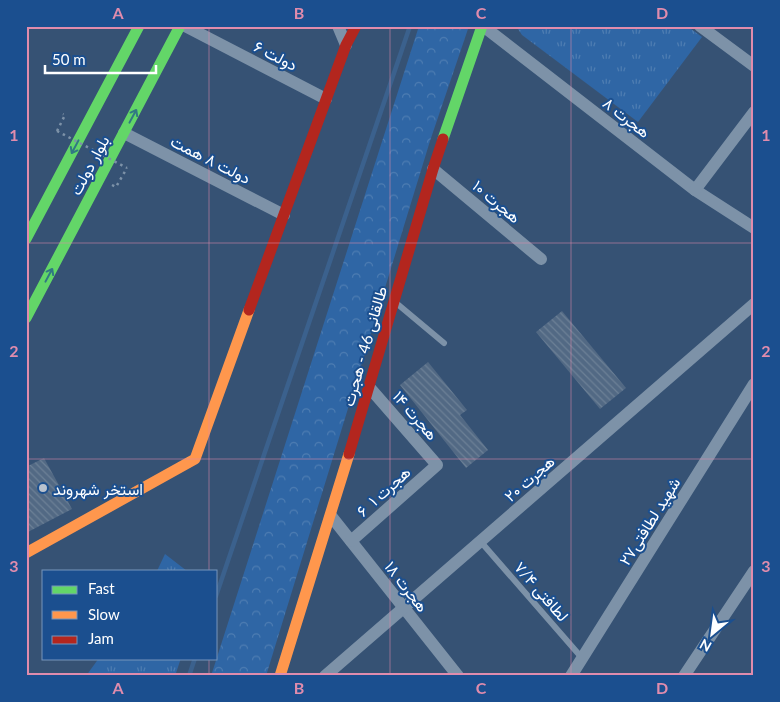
<svg xmlns="http://www.w3.org/2000/svg" width="780" height="702" viewBox="0 0 780 702" font-family="Lato,Vazirmatn,sans-serif">
<defs>
<pattern id="forest-crowns" width="20" height="18" patternUnits="userSpaceOnUse" patternTransform="scale(1.25)"><rect width="20" height="18" fill="#2f66a5"/><path d="M2 6a3 3 0 1 1 6 0M12 15a3 3 0 1 1 6 0" fill="none" stroke="#4e7db2"/></pattern>
<pattern id="park-tufts" width="24" height="20" patternUnits="userSpaceOnUse" patternTransform="scale(1.25)"><rect width="24" height="20" fill="#2f66a5"/><path d="M3 7l-1-3M5 7V3M7 7l1-3M15 17l-1-3M17 17v-4M19 17l1-3" fill="none" stroke="#4e7db2"/></pattern>
<pattern id="building-back-hatch" width="6" height="6" patternUnits="userSpaceOnUse" patternTransform="scale(1.25)"><rect width="6" height="6" fill="#526984"/><path d="M-1 5l2 2M0 0l6 6M5-1l2 2" fill="none" stroke="#6c8096"/></pattern>
</defs>
<rect width="100%" height="100%" fill="#365274"/>
<path fill="url(#forest-crowns)" d="M419 26H469L430 141 266 676H211Z"/>
<g fill="url(#park-tufts)">
<path d="M516 26H687L702 37 638 122 522 35Z"/>
<path d="M165 554 187 571H157Z"/>
<path d="M99 658H181L175 676H86Z"/>
</g>
<g fill="none" stroke-linecap="round" stroke-linejoin="round">
<g stroke="#3b618d" stroke-width="4.5">
<path d="M216 596 410 26"/>
<path d="M189 676 195 658"/>
</g>
</g>
<g fill="url(#building-back-hatch)">
<path d="M562 311 626 388 600 409 536 332Z"/>
<path d="M428 362 467 410 460 415 488 450 466 468 400 385Z"/>
<path d="M44 458 72 509 26 533V467Z"/>
</g>
<g fill="none" stroke-linecap="round" stroke-linejoin="round">
<g stroke="#7d92a8" stroke-width="2.5" stroke-dasharray="2.5 4" stroke-linecap="butt">
<path d="M57 131 65 115 63 114"/>
<path d="M112 185 116 187 127 168"/>
</g>
<g stroke="#7d92a8" stroke-width="6">
<path d="M395 302 444 343"/>
<path d="M481 542 582 658"/>
</g>
<g stroke="#7d92a8" stroke-width="12">
<path d="M185 26 326 99"/>
<path d="M338 26 346 45"/>
<path d="M483 26 695 190 754 228"/>
<path d="M700 26 754 66"/>
<path d="M124 133 284 215"/>
<path d="M433 169 541 259"/>
<path d="M695 190 754 112"/>
<path d="M331 516 458 676"/>
<path d="M351 541 437 465 369 387"/>
<path d="M325 676 754 304"/>
<path d="M571 676 754 384"/>
<path d="M684 676 754 571"/>
</g>
<g stroke="#63d668" stroke-width="11">
<path d="M443 139 482 26"/>
<path d="M26 239 139 26"/>
<path d="M26 318 180 26"/>
</g>
<g stroke="#ff974d" stroke-width="11">
<path d="M26 553 195 459 249 310"/>
<path d="M280 676 349 454"/>
</g>
<g stroke="#b3261e" stroke-width="11">
<path d="M249 310 346 45 356 26"/>
<path d="M349 454 433 169 443 139"/>
</g>
<path stroke="#7d92a8" stroke-width="2.5" stroke-dasharray="2.5 4" stroke-linecap="butt" d="M57 131 127 168"/>
</g>
<defs><path id="oneway-shaft" d="M-6 0H5M1.5-3L5.5 0L1.5 3" fill="none" stroke-width="1.6" stroke-linecap="round" stroke-linejoin="round" transform="scale(1.25)"/></defs>
<g stroke="#317883">
<use href="#oneway-shaft" transform="translate(133 116) rotate(-62)"/>
<use href="#oneway-shaft" transform="translate(75 147) rotate(118)"/>
<use href="#oneway-shaft" transform="translate(49 275) rotate(-62)"/>
</g>
<path fill="none" stroke="#e08cad" stroke-width="1" stroke-opacity="0.55" d="M209 26V571M390 26V676M571 26V676M26 243H754M26 459H754M209 658V676"/>
<circle fill="#b9c2ce" stroke="#1b4f8f" stroke-width="2" cx="43" cy="488" r="5"/>
<g text-anchor="middle" dominant-baseline="central" stroke-width="4" stroke-linejoin="round" paint-order="stroke">
<g font-size="16" fill="#fff" stroke="#1b4f8f">
<text transform="translate(276 55) rotate(27)">دولت ۶</text>
<text transform="translate(627 117) rotate(38)">هجرت ۸</text>
<text transform="translate(211 159) rotate(27)">دولت ۸ همت</text>
<text transform="translate(89 165) rotate(-62)">بلوار دولت</text>
<text transform="translate(497 201) rotate(40)">هجرت ۱۰</text>
<text transform="translate(364 346) rotate(-74)">طالقانی 46 - هجرت</text>
<text transform="translate(416 415) rotate(49)">هجرت ۱۴</text>
<text transform="translate(529 478) rotate(-41)">هجرت ۲۰</text>
<text transform="translate(383 491) rotate(-42)">هجرت ۱ ‍ ۶</text>
<text transform="translate(649 521) rotate(-58)">شهید لطافتی۲۷</text>
<text transform="translate(407 586) rotate(52)">هجرت ۱۸</text>
<text transform="translate(542 591) rotate(49)">لطافتی ۷/۴</text>
</g>
<g font-size="16" fill="#fff" stroke="#1b4f8f" text-anchor="start">
<text x="53" y="488">استخر شهروند</text>
</g>
</g>
<rect width="780" height="702" fill="none" stroke="#1b4f8f" stroke-width="55"/>
<rect x="42" y="570" width="175" height="90" fill="#1b4f8f" stroke="#7695bc"/>
<rect x="52" y="586" width="25" height="8" fill="#63d668" stroke="#7695bc"/>
<text x="88" y="594" font-size="15" fill="#ffffff">Fast</text>
<rect x="52" y="611" width="25" height="8" fill="#ff974d" stroke="#7695bc"/>
<text x="88" y="620" font-size="15" fill="#ffffff">Slow</text>
<rect x="52" y="636" width="25" height="8" fill="#b3261e" stroke="#7695bc"/>
<text x="88" y="644" font-size="15" fill="#ffffff">Jam</text>
<g transform="translate(712 634) rotate(209)" stroke="#1b4f8f" stroke-width="4" paint-order="stroke">
<path d="M0-4L9 19L0 12L-9 19Z" fill="#ffffff"/>
<text y="-8" font-size="14" font-weight="bold" text-anchor="middle" fill="#ffffff">N</text>
</g>
<path d="M45 65v8h111v-8" fill="none" stroke="#ffffff" stroke-width="2.5"/>
<text x="52" y="65" font-size="15" fill="#ffffff" stroke="#1b4f8f" stroke-width="4" paint-order="stroke">50 m</text>
<rect x="28" y="28" width="724" height="646" fill="none" stroke="#e08cad" stroke-width="2"/>
<g font-size="16" text-anchor="middle" font-weight="bold" fill="#e08cad">
<text x="118" y="19">A</text>
<text x="299" y="19">B</text>
<text x="481" y="19">C</text>
<text x="662" y="19">D</text>
<text x="14" y="141">1</text>
<text x="766" y="141">1</text>
<text x="14" y="357">2</text>
<text x="766" y="357">2</text>
<text x="14" y="572">3</text>
<text x="766" y="572">3</text>
<text x="118" y="694">A</text>
<text x="299" y="694">B</text>
<text x="481" y="694">C</text>
<text x="662" y="694">D</text>
</g>
</svg>
